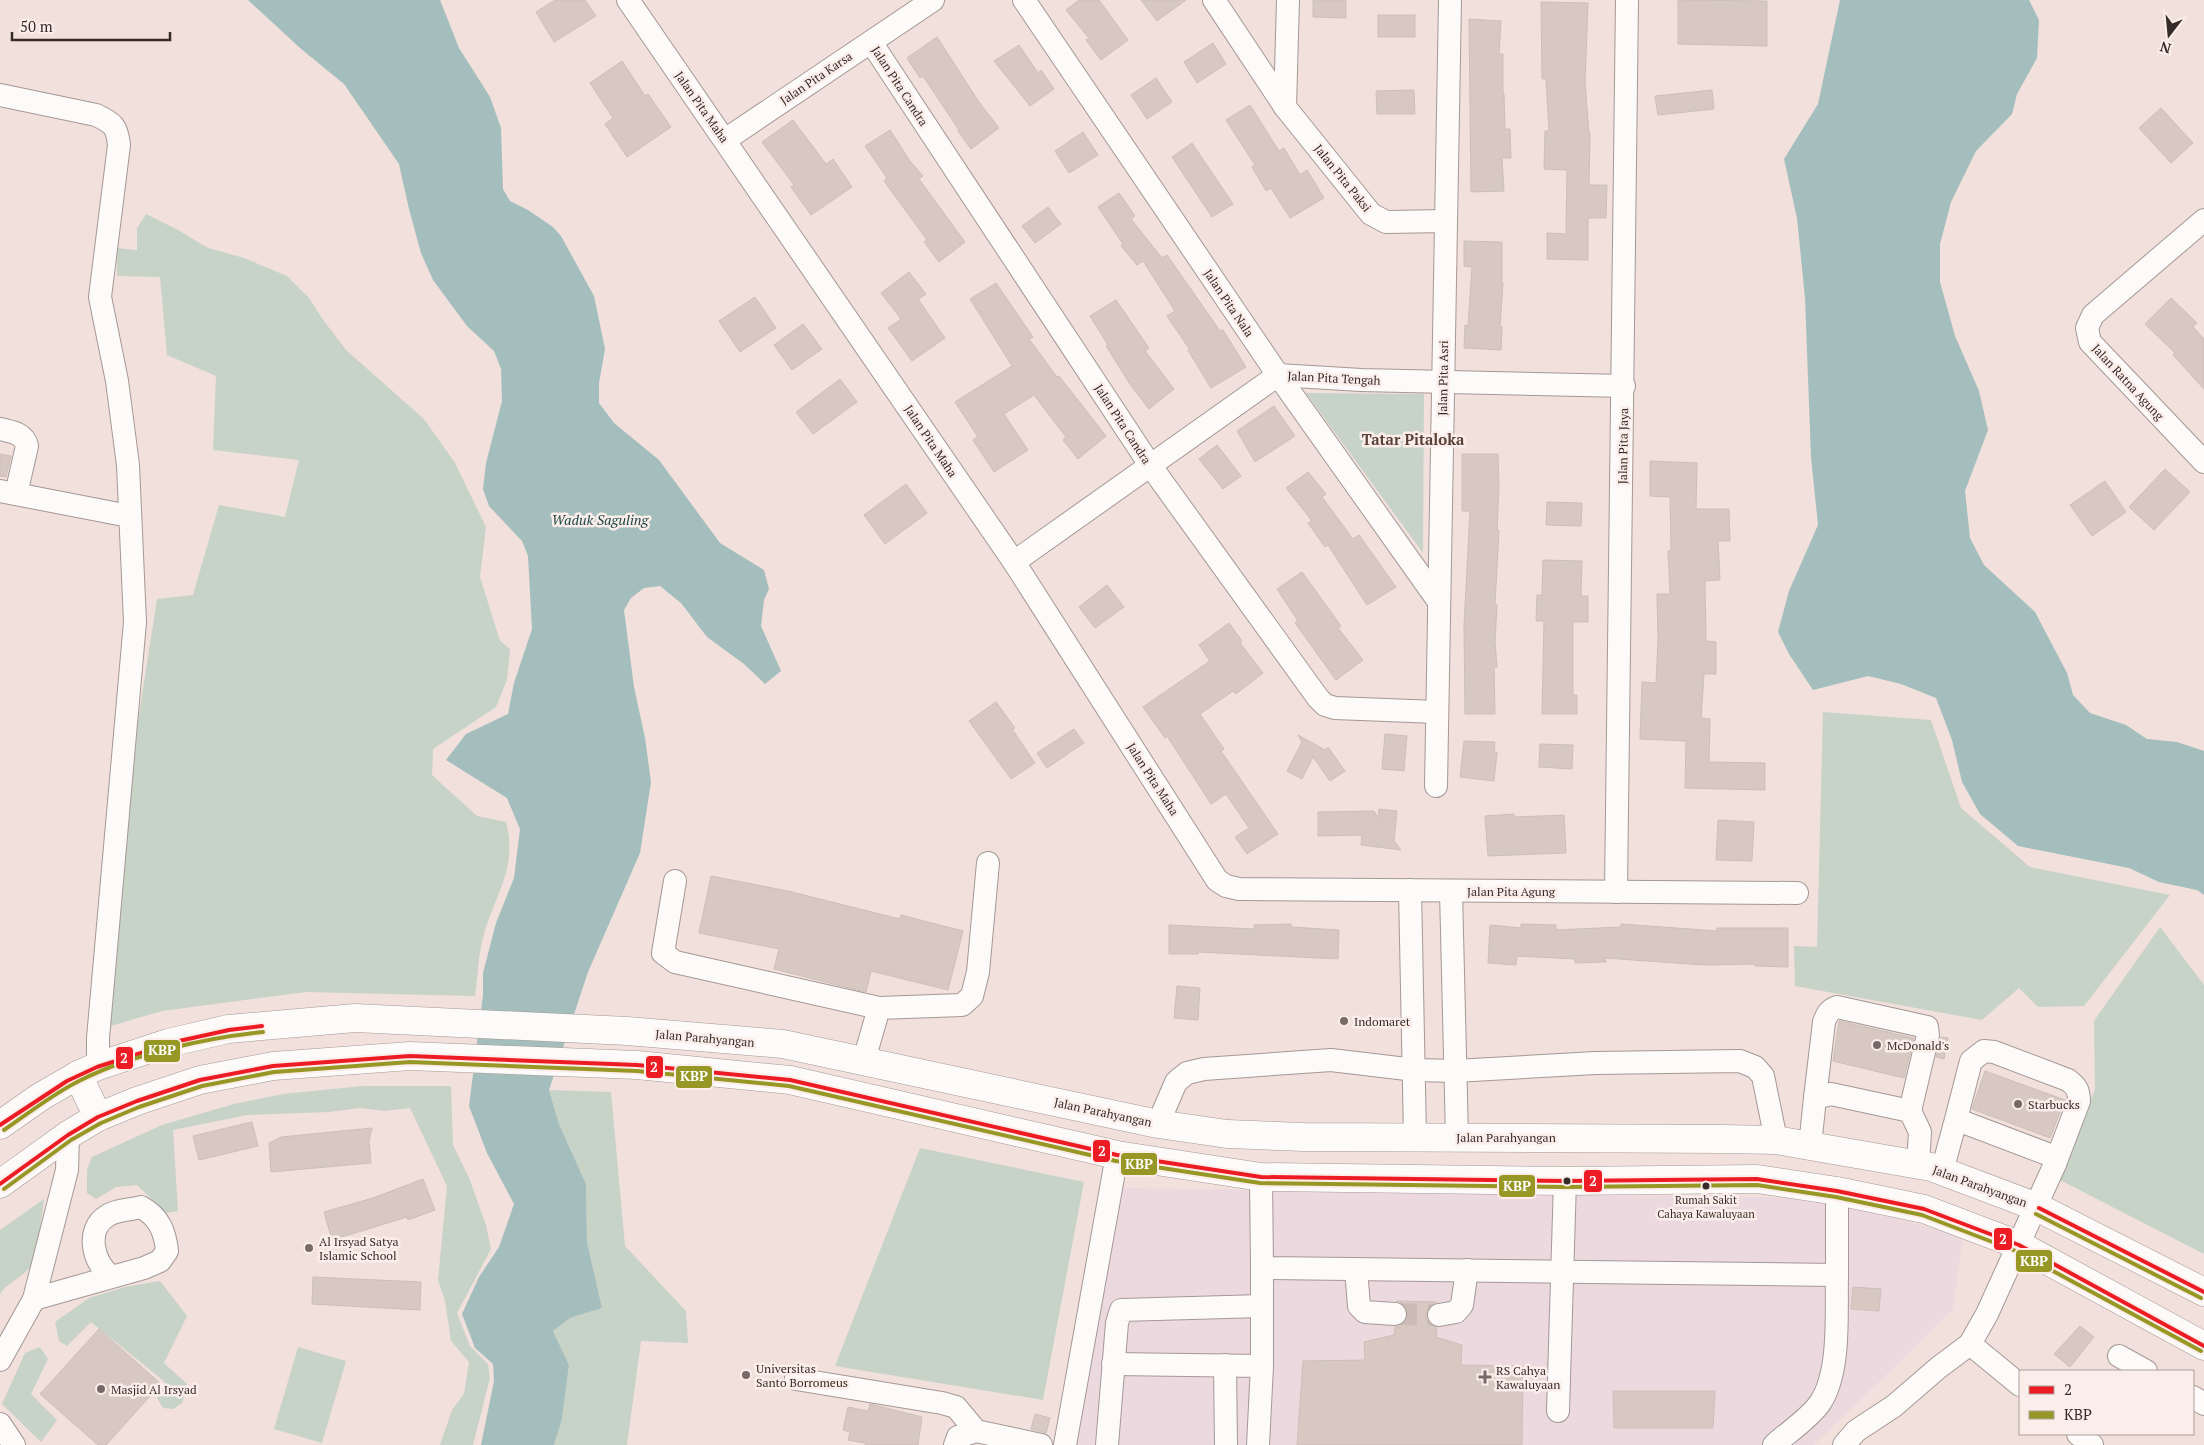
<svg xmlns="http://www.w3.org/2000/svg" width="2204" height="1445" viewBox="0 0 2204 1445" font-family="'PT Serif',serif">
<rect width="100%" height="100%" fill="#f1e0db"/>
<path fill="#ecd9df" d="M1122 1188 1820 1198 1963 1236 1953 1310 1814 1445H1075Z"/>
<g fill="#c7d3c7">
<path d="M146 214 178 230 208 248 244 258 287 276 309 298 324 321 347 351 424 419 455 463 486 527 480 577 500 641 510 649 507 680 496 707 433 749 432 775 477 816 506 822C518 867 496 893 484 934 478 954 478 976 475 996L306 992 162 1011 107 1027 134 747 157 599 193 595 219 505 285 517 299 460 213 450 216 376 167 355 160 277 117 276V248L137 250V228Z"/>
<path d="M1306 393 1424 394 1423 553Z"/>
<path d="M1823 712 1931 720 1961 808 2030 867 2170 895 2084 1006 2038 1007 2019 988 1982 1020 1795 986 1794 946 1817 947Z"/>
<path d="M2160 927 2204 985V1254L2058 1179 2095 1090 2094 1021Z"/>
<path d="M363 1086H451L453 1145 469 1178 486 1225 491 1249 457 1313 470 1346 488 1364 490 1378 473 1445H440L452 1410 464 1394 469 1362 451 1341 445 1301 438 1280 447 1186 410 1108 384 1111 360 1108 329 1112 247 1115 173 1130 178 1211 166 1213 137 1185 116 1187 96 1199 87 1193V1170L92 1157 162 1125 234 1104 283 1094Z"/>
<path d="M549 1090 611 1092 625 1246 686 1311 688 1343 641 1341 627 1445H554L562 1419 569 1365 553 1331 570 1318 602 1308 587 1242 586 1184 559 1124Z"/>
<path d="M920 1148 1084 1182 1043 1400 835 1366Z"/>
<path d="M44 1199C42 1213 38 1252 33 1262 26 1277 8 1281 0 1294V1230Z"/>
<path d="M160 1281 187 1316 164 1363 187 1384 182 1403 173 1409 163 1408 157 1398 165 1382 91 1322 67 1346 59 1341 55 1322 89 1298 125 1287Z"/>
<path d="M40 1347 48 1359 31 1394 57 1420 41 1442 2 1404 25 1353Z"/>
<path d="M298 1347 346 1361 322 1443 274 1429Z"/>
</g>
<g fill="#a3bebd">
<path d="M248 0H440L459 48 490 97 501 128 503 189 510 201 528 210 553 227 561 236 594 296 605 349 599 383V403L614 423 659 460 720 543 764 570 769 589 764 600 761 626 781 671 765 684 744 664 707 637 681 603 660 586 644 588 631 598 624 610 634 687 645 738 651 782 640 853 588 972 549 1090 559 1124 586 1184 587 1242 602 1308 570 1318 553 1331 569 1365 562 1419 554 1445H481L494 1381 493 1364 475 1348 462 1314 479 1277 499 1247 514 1204 487 1153 469 1106 483 995V973L496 923 514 878 520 829 507 798 446 760 466 734 508 714 514 683 532 629 528 556 522 541 489 506 483 489 486 463 502 401 501 369 494 351 467 326 433 280 421 253 409 209 399 164 344 84 300 48Z"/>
<path d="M1840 0H2029L2039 20 2037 58 2017 94 2012 114 1976 151 1951 202 1940 244V282L1955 336 1979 391 1988 430 1965 491 1970 538 1984 565 2035 612 2067 673 2073 695 2090 713 2126 725 2147 739 2177 742 2204 751V895L2197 890 2159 882 2129 868 2018 846 1980 814 1962 782 1952 740 1936 698 1901 684 1868 676 1813 690 1789 654 1778 632 1789 591 1818 525 1811 457 1805 298 1797 218 1784 159 1818 104Z"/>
</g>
<g fill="#d7c8c2" stroke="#ccbfba">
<path d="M555 0H585L596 16 554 42 536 12Z"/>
<path d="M1079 0H1099L1128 40 1101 60 1086 40 1089 38 1066 10Z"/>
<path d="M1141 0H1186L1157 21Z"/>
<path d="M1313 0H1346V18L1313 17Z"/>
<path d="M1678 0 1767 1V46L1678 44Z"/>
<path d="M1541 2 1588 3 1585 82 1589 133H1590L1589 185H1607L1606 218H1588V260L1547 259V233L1566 234 1567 170 1544 169 1545 131H1549L1546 79H1542Z"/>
<rect x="1378" y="15" width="37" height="22"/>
<path d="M1469 19 1501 21 1499 54H1503V94H1504L1505 129H1510L1511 158H1502L1504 191 1471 192Z"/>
<path d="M937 37 979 102 999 128 971 149 958 131 959 130 923 76 920 78 907 58Z"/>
<path d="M1213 43 1226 64 1197 83 1184 62Z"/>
<path d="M1019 45 1038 73 1041 70 1054 89 1030 106 994 61Z"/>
<path d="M622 61 645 96 648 94 671 127 627 157 605 124 613 118 590 83Z"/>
<path d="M1156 78 1172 102 1147 119 1131 95Z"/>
<path d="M1414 90 1415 114H1377L1376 91Z"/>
<path d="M1712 90 1714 109 1658 115 1655 96Z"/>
<path d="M1250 105 1279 151 1284 148 1300 175 1307 170 1324 198 1290 218 1271 188 1266 191 1252 167 1255 165 1226 120Z"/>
<path d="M2161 108 2193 143 2171 163 2139 128Z"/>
<path d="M793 120 826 164 833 159 852 187 811 215 791 187 794 185 762 142Z"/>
<path d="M890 130 910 161 923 176 919 179 965 242 939 262 924 242 927 240 884 181 887 178 865 146Z"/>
<path d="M1083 132 1098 155 1069 173 1055 151Z"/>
<path d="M1192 143 1233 204 1212 217 1172 157Z"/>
<path d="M1119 193 1135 216 1131 219 1162 258 1167 255 1220 331 1223 330 1246 367 1211 388 1188 350H1190L1167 316 1175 311 1143 261 1137 265 1121 246 1123 244 1098 207Z"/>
<path d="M1048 207 1061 224 1035 243 1022 226Z"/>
<path d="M1464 241 1502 242V283H1503L1500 327H1502L1501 350 1464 348 1465 325 1468 326 1472 267 1464 266Z"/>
<path d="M909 272 926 294 918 299 945 338 912 361 888 328 901 319 881 293Z"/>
<path d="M996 283 1033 337 1029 339 1057 377 1059 376 1106 436 1078 459 1063 440 1066 437 1034 395 1004 414 1028 450 994 472 973 440 978 437 955 402 1012 366 970 299Z"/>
<path d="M755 297 776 328 740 352 719 321Z"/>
<path d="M2171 298 2197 323 2193 327 2204 339V389L2173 355 2175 353 2145 324Z"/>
<path d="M1116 300 1149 348 1145 351 1174 389 1149 409 1132 387 1106 346 1108 345 1090 316Z"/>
<path d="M803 324 822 349 792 370 774 345Z"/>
<path d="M840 379 857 402 813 434 796 412Z"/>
<path d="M1274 406 1295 436 1255 462 1237 431Z"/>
<path d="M1217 445 1241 476 1223 489 1199 459Z"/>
<path d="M0 454 11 456 6 477 0 476Z"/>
<path d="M1462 454H1498L1499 488 1497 530H1499L1495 605H1497L1495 642 1497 667H1494L1495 714H1465L1464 625 1470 511H1462Z"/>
<path d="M1650 461 1697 463 1696 509H1729L1730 541H1718L1720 580 1705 581 1706 641 1716 642V674H1704L1701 718 1710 719 1709 762 1765 763V790L1685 788 1686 741 1640 739 1642 682 1656 683 1658 640 1657 594H1670L1668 551 1671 550 1670 497 1650 496Z"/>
<path d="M2165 469 2190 492 2154 530 2129 507Z"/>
<path d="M1308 472 1326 494 1322 497 1353 539 1359 535 1396 587 1367 605 1328 545 1325 547 1308 523 1312 521 1286 488Z"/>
<path d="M2105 481 2126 512 2092 536 2070 505Z"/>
<path d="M906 484 927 513 885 544 864 515Z"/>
<path d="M1547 502 1582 503 1581 526 1546 525Z"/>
<path d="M1543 560 1582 561 1581 596H1588V622H1573V695H1577V714H1542L1544 621H1536L1537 595H1542Z"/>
<path d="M1302 572 1341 626 1338 628 1363 660 1336 680 1295 623 1298 621 1277 589Z"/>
<path d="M1107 585 1124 607 1095 628 1079 607Z"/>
<path d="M1229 623 1242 641 1240 643 1263 673 1236 694 1233 691 1200 714 1224 749 1221 751 1278 834 1247 854 1235 837 1249 828 1226 794 1211 804 1167 736 1165 738 1143 707 1210 661 1199 645Z"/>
<path d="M996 702 1015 728 1012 729 1035 763 1011 779 969 721Z"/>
<path d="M1074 729 1084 743 1047 768 1037 753Z"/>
<path d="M1385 734 1407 736 1404 771 1382 769Z"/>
<path d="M1298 735 1325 750 1328 747 1345 771 1330 781 1313 757 1302 779 1287 771 1302 742Z"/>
<path d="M1464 741 1495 742 1494 752H1497L1494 781 1460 777Z"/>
<path d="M1540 744 1573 745 1572 769 1539 767Z"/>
<path d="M1379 809 1397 811 1394 841 1401 850 1361 845 1362 835 1318 836V812L1374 811 1378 818Z"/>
<path d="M1514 814 1515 817 1564 815 1566 853 1488 856 1485 816Z"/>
<path d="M1718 820 1754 822 1752 861 1716 860Z"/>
<path d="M711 876 788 891 900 919 901 915 963 931 948 990 871 971 866 992 845 987 774 969 779 949 699 933Z"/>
<path d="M1291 924V927L1339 930 1338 959 1198 952V954H1169V925L1254 929V925Z"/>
<path d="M1521 924 1556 925V930L1621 927V924L1717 931V928H1788V967L1755 966V964L1704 965 1605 958 1606 962 1575 963V959L1517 956 1516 965 1488 963 1490 925 1521 928Z"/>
<path d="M1177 986 1200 988 1198 1020 1174 1018Z"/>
<path d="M1839 1021 1914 1038 1904 1078 1833 1061Z"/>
<path d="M1941 1037 1948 1038 1944 1059 1936 1057Z"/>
<path d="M1985 1071 2065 1100 2050 1138 1972 1109Z"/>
<path d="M252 1122 258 1146 199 1160 193 1136Z"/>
<path d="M372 1128 369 1141 371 1163 271 1172 269 1143 281 1137Z"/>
<path d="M423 1179 435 1210 408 1220 407 1217 332 1240 324 1212 373 1198Z"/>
<path d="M313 1277 421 1282 420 1310 312 1304Z"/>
<path d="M1853 1287 1881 1289 1879 1311 1851 1309Z"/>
<path d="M1396 1301 1437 1302 1431 1305 1427 1310 1426 1318 1429 1324 1437 1328 1436 1337 1462 1345 1461 1365 1523 1366 1522 1445H1297L1303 1361 1365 1360 1364 1342 1394 1335 1395 1327 1401 1326 1406 1321 1408 1314 1407 1308 1402 1303Z"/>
<path d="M2080 1326 2094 1337 2070 1367 2054 1354Z"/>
<path d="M99 1329 161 1384 106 1445H98L40 1394Z"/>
<path d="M1613 1391H1715L1713 1428H1614Z"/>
<path d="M870 1404 922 1417 918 1445H865V1443L848 1440 850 1432 843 1430 848 1407 868 1411Z"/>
<path d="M1035 1414 1050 1418 1046 1433 1031 1429Z"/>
</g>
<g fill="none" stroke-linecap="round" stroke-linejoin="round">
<path stroke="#ccbcb7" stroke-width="22" stroke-dasharray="22 11" stroke-linecap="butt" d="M1395 1314 1439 1315"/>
<g stroke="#a59894" stroke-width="24">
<g id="minor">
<path d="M628 0 1014 562 1217 880 1226 886 1239 889 1797 893"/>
<path d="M1024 0 1278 375 1439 602"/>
<path d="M1214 0 1285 107 1371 214 1386 222 1446 221"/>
<path d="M871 42 1150 465 1318 698 1325 705 1335 708 1437 712"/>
<path d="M0 95 96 115C113 123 117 126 119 145L100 297 117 381 128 465 135 622 98 1038V1066"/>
<path d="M1285 107 1288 0"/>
<path d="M725 140 933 0"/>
<path d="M2204 220 2093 315 2087 328 2090 342 2204 462"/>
<path d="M0 429C12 432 24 433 27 446L16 494"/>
<path d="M0 491 129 516"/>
<path d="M1014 562 1278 375 1361 380 1624 386"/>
<path d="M1436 786 1450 0"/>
<path d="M675 881 663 953 675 962 879 1008 962 1005 972 996 978 972 988 863"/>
<path d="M1410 890 1415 1136"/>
<path d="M1451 891 1457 1137"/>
<path d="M1616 892 1627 0"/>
<path d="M864 1060 879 1008"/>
<path d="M1815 1098 1824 1022C1827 1014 1829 1010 1837 1007L1927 1027 1928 1035 1910 1111"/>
<path d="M1158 1124 1176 1082 1187 1073 1204 1069 1331 1060 1415 1070 1455 1071 1595 1063 1740 1061 1755 1067 1763 1076 1776 1140"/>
<path d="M1954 1127 1971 1061 1984 1051 1994 1052 2068 1080C2076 1086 2079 1090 2079 1101L2055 1164"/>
<path d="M1810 1146 1815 1098 1831 1094 1910 1111 1920 1132 1918 1165"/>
<path d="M1261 1177 1262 1268 1837 1275V1191"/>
<path d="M1356 1269 1359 1306 1365 1312 1395 1314"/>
<path d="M34 1299 144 1268 160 1261 167 1251C165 1231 159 1217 141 1207 131 1210 115 1210 107 1216 85 1229 93 1264 111 1276"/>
<path d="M1439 1315 1456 1312 1462 1305 1467 1270"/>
<path d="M1970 1344 2020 1385"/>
<path d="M2119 1356 2146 1371"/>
<path d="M0 1360 34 1299 67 1170 68 1135"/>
<path d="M1113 1364 1262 1366"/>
<path d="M1225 1365 1226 1445"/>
<path d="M796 1379 942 1403 956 1407 976 1431 1041 1445"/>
<path d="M2193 1397 2204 1404"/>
<path d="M1558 1411 1565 1181"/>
<path d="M0 1424 14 1445"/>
<path d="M2078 1434 2092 1445"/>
<path d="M955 1445 958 1437 976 1431"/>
<path d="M1065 1445 1117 1155"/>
<path d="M1107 1445 1117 1323 1121 1310 1262 1306"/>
<path d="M1258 1445 1262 1366V1268"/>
<path d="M1774 1445C1787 1433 1810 1418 1820 1403 1841 1372 1836 1312 1837 1275"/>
<path d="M1844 1445 1856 1431 1894 1406 1938 1368 1970 1344 1987 1314 2055 1164 2054 1158 2050 1155 1963 1122 1954 1127 1942 1171"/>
</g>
</g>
<g stroke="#a59894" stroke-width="29">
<g id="major">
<path d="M78 1075 98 1117"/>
<path d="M0 1125 40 1097 78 1075 98 1066 168 1043 228 1029 355 1018 627 1031 783 1044 1158 1124 1227 1134 1304 1137 1722 1139 1776 1140 1810 1146 1931 1167 2037 1207 2204 1292"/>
<path d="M0 1184 68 1135 98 1117 137 1101 200 1080 273 1066 410 1056 637 1065 790 1080 1117 1155 1261 1177 1565 1181 1757 1179 1837 1191 1924 1209 2019 1245 2204 1346"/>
</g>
</g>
<use href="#minor" stroke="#fdfafa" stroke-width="22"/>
<use href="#major" stroke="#fdfafa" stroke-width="28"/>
<g stroke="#fbeeea" stroke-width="8">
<g id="bus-1">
<path d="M0 1125 67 1081 97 1067 179 1041 229 1030 262 1026"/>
<path d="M0 1184 68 1135 98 1117 137 1101 200 1080 273 1066 410 1056 637 1065 790 1080 1117 1155 1261 1177 1565 1181 1757 1179 1837 1191 1924 1209 2019 1245 2204 1346"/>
<path d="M2039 1208 2204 1292"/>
</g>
</g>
<g stroke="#fbeeea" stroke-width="8">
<g id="bus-2">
<path d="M4 1130C29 1113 54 1093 81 1080 133 1054 205 1038 263 1032"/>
<path d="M4 1189 71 1140 101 1123 139 1107 202 1086 274 1072 410 1062 637 1071 789 1086 1116 1161 1260 1183 1565 1187 1757 1185 1836 1197 1922 1215 2016 1251 2201 1351"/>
<path d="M2036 1214 2201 1298"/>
</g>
</g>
<use href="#bus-1" stroke="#ed1c24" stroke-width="4"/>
<use href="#bus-2" stroke="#979725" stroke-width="4"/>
</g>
<g fill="#776a66" stroke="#fbeeea" stroke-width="2">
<circle cx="1344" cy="1021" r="5"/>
<circle cx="1877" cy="1045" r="5"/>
<circle cx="2018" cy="1104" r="5"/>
<circle cx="309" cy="1248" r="5"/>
<circle cx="746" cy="1375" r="5"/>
<path d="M1482.5 1369.5h5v5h5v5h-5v5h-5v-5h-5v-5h5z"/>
<circle cx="101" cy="1389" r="5"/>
</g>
<g fill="#362b27" stroke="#fbeeea" stroke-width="2">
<circle cx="1567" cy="1181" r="4.5"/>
<circle cx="1706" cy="1186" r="4.5"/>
</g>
<g text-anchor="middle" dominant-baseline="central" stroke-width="5" stroke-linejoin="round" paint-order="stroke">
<g font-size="11" fill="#362b27" stroke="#fbeeea">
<text x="1706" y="1200">Rumah Sakit<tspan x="1706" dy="14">Cahaya Kawaluyaan</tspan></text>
</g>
<g font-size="12" fill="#362b27" stroke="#fbeeea">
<text transform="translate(816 78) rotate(-34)">Jalan Pita Karsa</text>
<text transform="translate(900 86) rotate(57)">Jalan Pita Candra</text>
<text transform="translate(702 107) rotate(55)">Jalan Pita Maha</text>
<text transform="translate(1343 178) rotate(51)">Jalan Pita Paksi</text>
<text transform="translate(1229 303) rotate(56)">Jalan Pita Nala</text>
<text transform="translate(1334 378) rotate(3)">Jalan Pita Tengah</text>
<text transform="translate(1443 378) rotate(-89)">Jalan Pita Asri</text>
<text transform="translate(2128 382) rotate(47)">Jalan Ratna Agung</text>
<text transform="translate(1123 424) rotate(57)">Jalan Pita Candra</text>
<text transform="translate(931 441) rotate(56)">Jalan Pita Maha</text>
<text transform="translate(1623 446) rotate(-89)">Jalan Pita Jaya</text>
<text transform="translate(1153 779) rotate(57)">Jalan Pita Maha</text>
<text x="1511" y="891">Jalan Pita Agung</text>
<text transform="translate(705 1038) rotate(5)">Jalan Parahyangan</text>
<text transform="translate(1103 1112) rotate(12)">Jalan Parahyangan</text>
<text x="1506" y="1137">Jalan Parahyangan</text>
<text transform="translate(1980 1186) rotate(20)">Jalan Parahyangan</text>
</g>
<g font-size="12" fill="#362b27" stroke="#fbeeea" text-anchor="start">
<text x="1354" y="1021">Indomaret</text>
<text x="1887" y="1045">McDonald's</text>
<text x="2028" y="1104">Starbucks</text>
<text x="319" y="1241">Al Irsyad Satya<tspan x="319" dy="14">Islamic School</tspan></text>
<text x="756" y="1368">Universitas<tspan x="756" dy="14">Santo Borromeus</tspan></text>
<text x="1496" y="1370">RS Cahya<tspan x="1496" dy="14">Kawaluyaan</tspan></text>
<text x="111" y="1389">Masjid Al Irsyad</text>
</g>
<g font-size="14" font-style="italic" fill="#184444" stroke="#fbeeea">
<text x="600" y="519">Waduk Saguling</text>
</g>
<g font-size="15" font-weight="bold" fill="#5a4138" stroke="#fbeeea">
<text x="1413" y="439">Tatar Pitaloka</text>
</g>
</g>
<g stroke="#fbeeea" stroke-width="2">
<rect x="143" y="1039" width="38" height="24" rx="5" fill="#979725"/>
<rect x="115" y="1046" width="19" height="24" rx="5" fill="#ed1c24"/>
<rect x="645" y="1055" width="19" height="24" rx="5" fill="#ed1c24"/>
<rect x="675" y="1065" width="38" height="24" rx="5" fill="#979725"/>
<rect x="1092" y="1139" width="19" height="24" rx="5" fill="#ed1c24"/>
<rect x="1120" y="1152" width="38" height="24" rx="5" fill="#979725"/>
<rect x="1583" y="1169" width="20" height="24" rx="5" fill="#ed1c24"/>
<rect x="1498" y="1174" width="38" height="24" rx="5" fill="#979725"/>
<rect x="1993" y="1227" width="20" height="24" rx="5" fill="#ed1c24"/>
<rect x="2015" y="1249" width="38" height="24" rx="5" fill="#979725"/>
</g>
<g font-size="14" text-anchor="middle" font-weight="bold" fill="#fff">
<text x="162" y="1055">KBP</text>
<text x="124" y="1063">2</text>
<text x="654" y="1072">2</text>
<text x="694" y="1081">KBP</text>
<text x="1102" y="1156">2</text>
<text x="1139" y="1169">KBP</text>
<text x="1593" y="1186">2</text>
<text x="1517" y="1191">KBP</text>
<text x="2003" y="1244">2</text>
<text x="2034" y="1266">KBP</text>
</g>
<rect x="2019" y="1370" width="175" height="65" fill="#fbeeea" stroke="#aca09c"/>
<rect x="2029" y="1386" width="25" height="8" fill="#ed1c24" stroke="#aca09c"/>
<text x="2064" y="1395" font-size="15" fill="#362b27">2</text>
<rect x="2029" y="1411" width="25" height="8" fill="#979725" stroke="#aca09c"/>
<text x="2064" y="1420" font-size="15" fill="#362b27">KBP</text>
<g transform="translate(2169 35) rotate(196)" stroke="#fbeeea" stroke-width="4" paint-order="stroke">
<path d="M0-4L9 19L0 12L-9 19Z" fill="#362b27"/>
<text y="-8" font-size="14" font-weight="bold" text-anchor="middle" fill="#362b27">N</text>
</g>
<path d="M12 32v8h158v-8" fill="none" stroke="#362b27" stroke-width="2.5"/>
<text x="20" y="32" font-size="15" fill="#362b27" stroke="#fbeeea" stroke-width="4" paint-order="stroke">50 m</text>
</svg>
